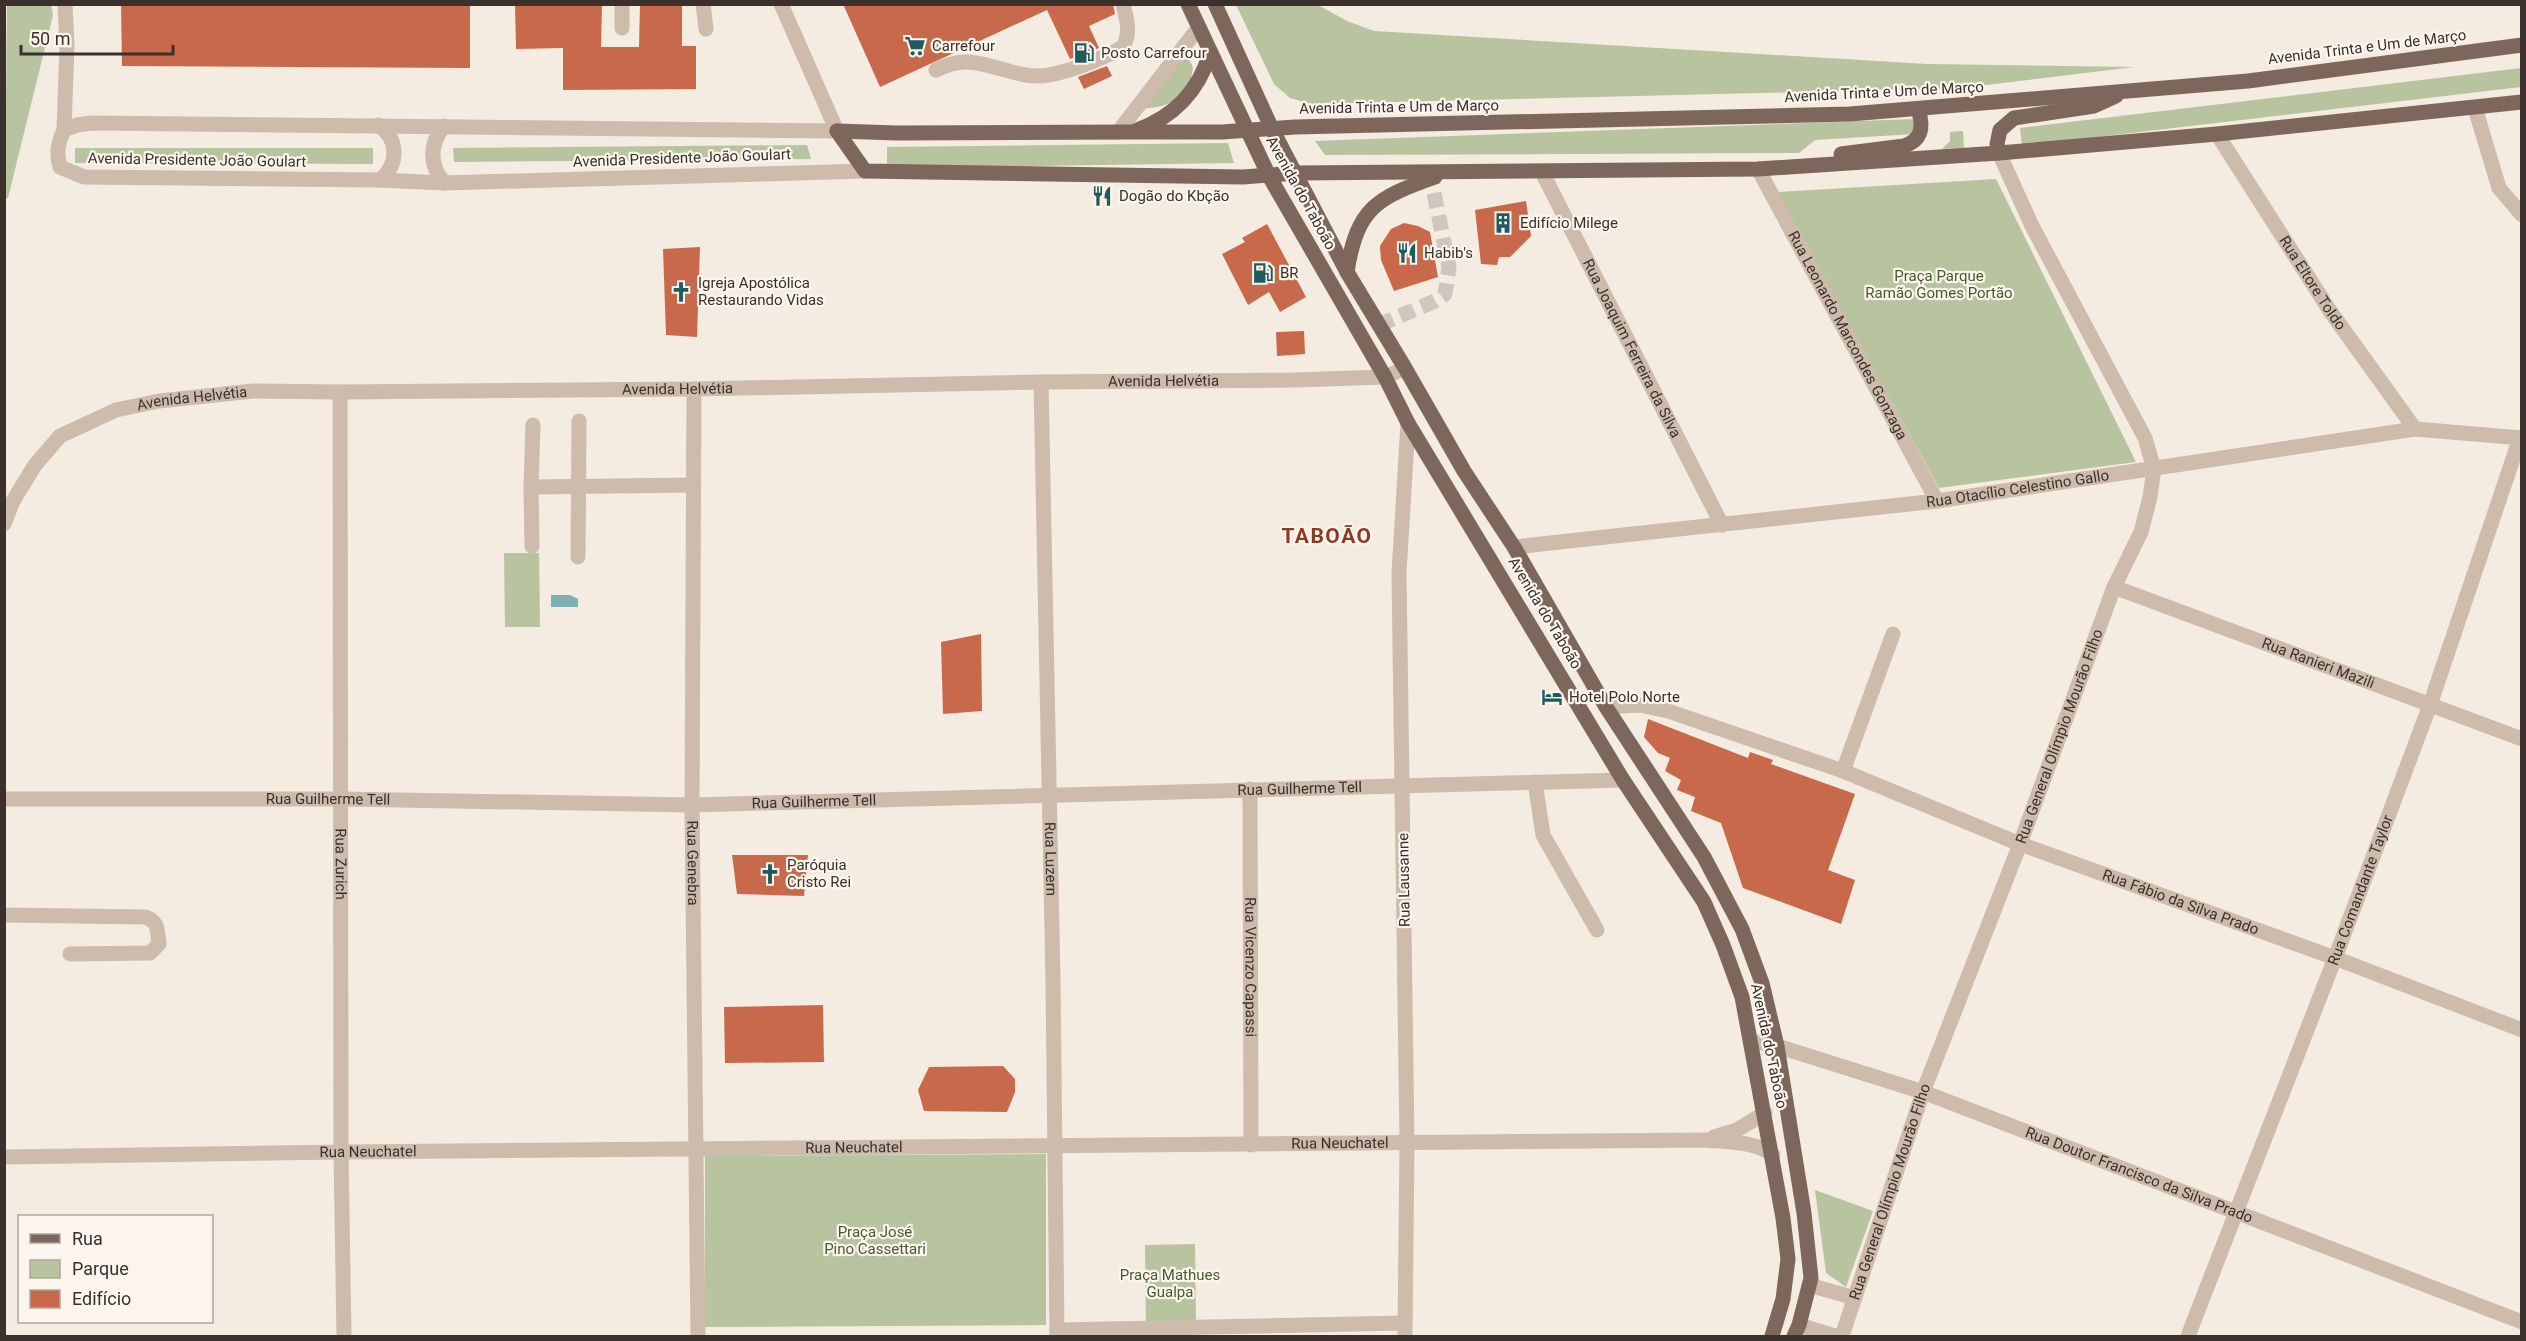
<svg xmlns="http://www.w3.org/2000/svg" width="2526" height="1341" viewBox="0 0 2526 1341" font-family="Roboto,sans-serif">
<rect width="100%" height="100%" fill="#f4ebe1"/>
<g fill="#b8c4a0">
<path d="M7 5H51L53 15 8 198 5 199Z"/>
<path d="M1236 5H1318L1347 21 1374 31 1927 64 2134 67 1961 88 1311 104 1290 98 1274 84Z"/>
<path d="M1185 50 1193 68 1190 83 1171 103 1158 107 1140 109Z"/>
<path d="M2521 68V87L2022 146 2020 128Z"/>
<path d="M1915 119V134L1815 140 1799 153 1325 155 1315 141Z"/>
<path d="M1963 131 1964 148 1942 149 1950 141V132Z"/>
<path d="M1228 143 1234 163 887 168V147Z"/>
<path d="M807 145 811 159 454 162 453 148Z"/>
<path d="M75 148H373V164L75 163Z"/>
<path d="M1996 179 2136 462 1939 488 1777 192Z"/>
<path d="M504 553H539L540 627H505Z"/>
<path d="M1046 1154V1325L705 1327V1156Z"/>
<path d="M1815 1190 1873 1211 1846 1287 1826 1273Z"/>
<path d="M1195 1244 1196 1323 1146 1324 1145 1245Z"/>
</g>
<path fill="#7fb0b2" d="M551 595H570L578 599V607H551Z"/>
<g fill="#c8694b">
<path d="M121 4H470V68L122 66Z"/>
<path d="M515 4H602L601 47H639L640 4H682V46H696V89L563 90V48L516 49Z"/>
<path d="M843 4H1113L1115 14 1089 26 1099 48 1070 59 1047 10 880 87Z"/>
<path d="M1107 66 1112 76 1084 89 1078 77Z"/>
<path d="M1526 201 1531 236 1510 257H1499L1497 265 1481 264 1475 210Z"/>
<path d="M1404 223 1418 226 1430 232 1438 277 1394 291 1381 260 1380 246 1391 229Z"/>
<path d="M1267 224 1306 297 1280 312 1269 292 1248 305 1222 254 1245 242 1242 238Z"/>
<path d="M700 247 697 337 666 335 663 249Z"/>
<path d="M1304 331 1305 354 1277 356 1276 332Z"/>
<path d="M981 634 982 711 943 714 941 642Z"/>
<path d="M1648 719 1748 758 1750 752 1773 760 1771 764 1855 794 1828 870 1855 880 1841 924 1743 888 1721 823 1691 811 1695 797 1677 790 1681 780 1665 771 1670 758 1658 753 1644 737Z"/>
<path d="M732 855H808L804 896 737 894Z"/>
<path d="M823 1005 824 1062 725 1063 724 1007Z"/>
<path d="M1003 1066 1015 1079V1092L1007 1112 924 1111 918 1090 929 1067Z"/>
</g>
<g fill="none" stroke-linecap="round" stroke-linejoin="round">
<path stroke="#cfc6bd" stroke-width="15" stroke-dasharray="15 8" stroke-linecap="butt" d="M1379 325 1435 301 1445 294 1449 267 1431 178"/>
<g stroke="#cdbbac" stroke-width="15">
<path d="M703 4 706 29"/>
<path d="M781 4 837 131 92 123 77 125 64 130C58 143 56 153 60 167L84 177 380 180 444 183 865 171"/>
<path d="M622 28V4"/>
<path d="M936 70C975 50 998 74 1035 76 1059 77 1102 59 1123 47 1131 33 1127 20 1123 4"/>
<path d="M2475 108 2499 188 2522 215"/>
<path d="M378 125C399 139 399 164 380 180"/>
<path d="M444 126C429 145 429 164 444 183"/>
<path d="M64 130 67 45 65 4"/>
<path d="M1118 132 1199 27"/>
<path id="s1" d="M2217 134 2330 311 2415 429"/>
<path id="s2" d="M1758 169 1937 501"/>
<path id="s3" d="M1542 172 1722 525"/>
<path id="s4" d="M1041 382 1053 980 1057 1336"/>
<path id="s5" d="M694 389 692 805 698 1336"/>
<path id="s6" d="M340 392 341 1152 344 1336"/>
<path d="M531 487 694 485"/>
<path id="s7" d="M4 524 13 501 35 465 60 436 116 410 159 401 253 391 340 392 694 389 1041 382 1295 380 1385 377 1405 368"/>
<path d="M532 546 531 487 533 425"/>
<path id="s8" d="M1514 547 1937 501 2415 429 2522 438"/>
<path d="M578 557 579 421"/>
<path id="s9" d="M2114 587 2522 739"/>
<path id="s10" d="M1606 707 1640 705 1668 711 1843 771 2020 844 2335 958 2522 1030"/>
<path d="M1843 771 1893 634"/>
<path d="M1535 782 1543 835 1597 930"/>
<path id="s11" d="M1250 789 1251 1145"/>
<path id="s12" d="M4 799H341L692 805 1623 780"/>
<path d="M4 915 145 917C159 921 157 931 159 944L150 953 70 954"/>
<path id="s13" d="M1751 1041 1777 1046 1923 1092 2522 1322"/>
<path d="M1714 1137 1737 1130 1765 1113"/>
<path id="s14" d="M4 1157 341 1152 1705 1140C1727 1142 1755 1141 1773 1155"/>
<path d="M1809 1285 1855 1298"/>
<path d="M1799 1325 1835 1336"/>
<path d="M1057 1330 1404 1323"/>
<path d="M1405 1336 1407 1142 1399 573 1408 423"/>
<path id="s15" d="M1842 1336 1923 1092 2020 844 2114 587 2141 532 2150 497 2154 469 2145 438 2032 226 1999 153"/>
<path id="s16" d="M2188 1336 2335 958 2430 705 2520 438"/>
</g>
<g stroke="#7d675c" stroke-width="15">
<path d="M1188 4 1269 176 1385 377 1408 423 1623 780 1704 902 1723 945 1742 997 1783 1218 1788 1259 1783 1299 1772 1336"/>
<path d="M1215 4 1272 129 1347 272 1405 368 1464 471 1514 547 1606 707 1704 857 1742 929 1762 983 1777 1046 1804 1213 1811 1278 1799 1325 1794 1336"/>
<path d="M1137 130C1174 117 1199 90 1210 53"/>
<path d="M837 131 865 171 1243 177 1297 173 1758 169 1999 153 2217 134 2522 102"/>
<path d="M837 131 897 133 1130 132H1222L1295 127 1850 114 2248 81 2522 45"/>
<path d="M1999 153 1997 144 2000 130 2014 118 2094 106 2116 96"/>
<path d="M1841 154 1904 146C1922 140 1924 127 1918 109"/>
<path d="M1347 272C1357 208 1376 198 1435 177"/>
</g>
</g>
<defs>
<g id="supermarket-bare" transform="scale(1.62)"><path d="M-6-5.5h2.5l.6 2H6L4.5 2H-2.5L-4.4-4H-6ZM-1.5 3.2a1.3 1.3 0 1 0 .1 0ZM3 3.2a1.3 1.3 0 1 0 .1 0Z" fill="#1f5a5e" stroke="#fbf5ee" stroke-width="2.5" paint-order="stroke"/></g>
<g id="fuel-bare" transform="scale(1.62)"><path d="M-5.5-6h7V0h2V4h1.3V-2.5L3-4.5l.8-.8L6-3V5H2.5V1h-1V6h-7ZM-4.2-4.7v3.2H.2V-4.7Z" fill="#1f5a5e" stroke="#fbf5ee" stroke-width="2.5" paint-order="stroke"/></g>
<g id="restaurant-bare" transform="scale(1.62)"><path d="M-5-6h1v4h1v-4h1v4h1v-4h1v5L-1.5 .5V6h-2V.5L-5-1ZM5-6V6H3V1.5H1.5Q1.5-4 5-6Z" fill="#1f5a5e" stroke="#fbf5ee" stroke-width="2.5" paint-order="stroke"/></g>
<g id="building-bare" transform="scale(1.62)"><path d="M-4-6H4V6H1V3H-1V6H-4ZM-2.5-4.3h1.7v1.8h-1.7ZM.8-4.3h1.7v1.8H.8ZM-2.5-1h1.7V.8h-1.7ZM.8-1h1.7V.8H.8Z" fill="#1f5a5e" stroke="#fbf5ee" stroke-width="2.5" paint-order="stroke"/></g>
<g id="church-bare" transform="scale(1.62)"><path d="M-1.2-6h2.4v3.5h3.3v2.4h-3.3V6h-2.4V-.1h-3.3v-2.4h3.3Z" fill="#1f5a5e" stroke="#fbf5ee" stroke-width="2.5" paint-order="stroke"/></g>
<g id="hotel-bare" transform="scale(1.62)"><path d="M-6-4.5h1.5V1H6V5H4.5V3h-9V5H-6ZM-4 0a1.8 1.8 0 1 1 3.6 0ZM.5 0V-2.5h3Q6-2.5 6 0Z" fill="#1f5a5e" stroke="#fbf5ee" stroke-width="2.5" paint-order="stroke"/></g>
</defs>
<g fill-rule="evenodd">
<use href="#supermarket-bare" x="915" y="46"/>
<use href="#fuel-bare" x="1084" y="53"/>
<use href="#restaurant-bare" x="1102" y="196"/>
<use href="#building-bare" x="1503" y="223"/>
<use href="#restaurant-bare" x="1407" y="253"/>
<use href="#fuel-bare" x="1263" y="273"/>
<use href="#church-bare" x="681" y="292"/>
<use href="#hotel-bare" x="1552" y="697"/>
<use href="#church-bare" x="770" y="874"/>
</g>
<g text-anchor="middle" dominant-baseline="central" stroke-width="4.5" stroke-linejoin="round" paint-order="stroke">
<g font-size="15" fill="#3b302b" stroke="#fbf5ee" text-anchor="start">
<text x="932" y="46">Carrefour</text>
<text x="1101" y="53">Posto Carrefour</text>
<text x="1119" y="196">Dogão do Kbção</text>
<text x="1520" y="223">Edifício Milege</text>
<text x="1424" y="253">Habib's</text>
<text x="1280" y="273">BR</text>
<text x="698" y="283">Igreja Apostólica<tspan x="698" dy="17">Restaurando Vidas</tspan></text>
<text x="1569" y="697">Hotel Polo Norte</text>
<text x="787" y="865">Paróquia<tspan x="787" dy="17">Cristo Rei</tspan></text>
</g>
<g font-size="15" fill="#3b302b" stroke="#fbf5ee">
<text transform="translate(2367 47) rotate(-7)">Avenida Trinta e Um de Março</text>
<text transform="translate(1884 92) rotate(-3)">Avenida Trinta e Um de Março</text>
<text transform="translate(1399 107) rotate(-1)">Avenida Trinta e Um de Março</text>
<text transform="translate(682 158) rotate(-2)">Avenida Presidente João Goulart</text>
<text transform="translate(197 160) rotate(1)">Avenida Presidente João Goulart</text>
<text transform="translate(1301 193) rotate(61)">Avenida do Taboão</text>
<text stroke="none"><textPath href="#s1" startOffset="177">Rua Eltore Toldo</textPath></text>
<text stroke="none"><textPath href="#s2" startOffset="189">Rua Leonardo Marcondes Gonzaga</textPath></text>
<text stroke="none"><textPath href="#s3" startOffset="198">Rua Joaquim Ferreira da Silva</textPath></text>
<text stroke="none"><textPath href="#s7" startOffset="1216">Avenida Helvétia</textPath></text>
<text stroke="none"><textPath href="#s7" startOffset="730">Avenida Helvétia</textPath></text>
<text stroke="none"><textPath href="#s7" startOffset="244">Avenida Helvétia</textPath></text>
<text stroke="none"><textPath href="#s8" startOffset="507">Rua Otacílio Celestino Gallo</textPath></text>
<text transform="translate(1545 613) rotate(59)">Avenida do Taboão</text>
<text stroke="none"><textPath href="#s9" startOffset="218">Rua Ranieri Mazili</textPath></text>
<text stroke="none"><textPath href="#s15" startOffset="638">Rua General Olímpio Mourão Filho</textPath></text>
<text stroke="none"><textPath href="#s12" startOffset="1296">Rua Guilherme Tell</textPath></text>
<text stroke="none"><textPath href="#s12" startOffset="324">Rua Guilherme Tell</textPath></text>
<text stroke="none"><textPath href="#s12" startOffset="810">Rua Guilherme Tell</textPath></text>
<text stroke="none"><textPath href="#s4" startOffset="477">Rua Luzern</textPath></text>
<text stroke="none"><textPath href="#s5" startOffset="474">Rua Genebra</textPath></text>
<text stroke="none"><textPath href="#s6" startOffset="472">Rua Zurich</textPath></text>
<text transform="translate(1404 880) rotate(-91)">Rua Lausanne</text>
<text stroke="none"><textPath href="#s16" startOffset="478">Rua Comandante Taylor</textPath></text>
<text stroke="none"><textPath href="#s10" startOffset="610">Rua Fábio da Silva Prado</textPath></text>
<text stroke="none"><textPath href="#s11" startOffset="178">Rua Vicenzo Capassi</textPath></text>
<text transform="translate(1769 1046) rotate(78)">Avenida do Taboão</text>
<text stroke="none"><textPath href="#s14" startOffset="1336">Rua Neuchatel</textPath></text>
<text stroke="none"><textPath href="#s14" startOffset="850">Rua Neuchatel</textPath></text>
<text stroke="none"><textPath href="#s14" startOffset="364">Rua Neuchatel</textPath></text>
<text stroke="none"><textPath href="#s13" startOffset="411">Rua Doutor Francisco da Silva Prado</textPath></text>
<text stroke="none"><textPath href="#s15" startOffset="152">Rua General Olímpio Mourão Filho</textPath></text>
</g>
<g font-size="15" fill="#4a5a2e" stroke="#fbf5ee">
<text x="1939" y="276">Praça Parque<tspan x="1939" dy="17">Ramão Gomes Portão</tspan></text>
<text x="875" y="1232">Praça José<tspan x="875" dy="17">Pino Cassettari</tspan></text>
<text x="1170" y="1275">Praça Mathues<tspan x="1170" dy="17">Gualpa</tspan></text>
</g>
<g font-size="21" font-weight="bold" letter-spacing="1.5" fill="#8c3b22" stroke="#fbf5ee">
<text x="1327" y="536">TABOÃO</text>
</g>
</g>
<rect width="2526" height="1341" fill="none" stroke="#3b302b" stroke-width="12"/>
<rect x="18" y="1215" width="195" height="108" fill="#fbf5ee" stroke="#aea6a0" stroke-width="1.5"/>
<rect x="30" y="1234" width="30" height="9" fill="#7d675c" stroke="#aea6a0" stroke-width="1.5"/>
<text x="72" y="1245" font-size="18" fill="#3b302b">Rua</text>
<rect x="30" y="1260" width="30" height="18" fill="#b8c4a0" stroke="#aea6a0" stroke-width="1.5"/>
<text x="72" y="1275" font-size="18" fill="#3b302b">Parque</text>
<rect x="30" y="1290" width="30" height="18" fill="#c8694b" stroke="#aea6a0" stroke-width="1.5"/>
<text x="72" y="1305" font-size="18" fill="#3b302b">Edifício</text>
<path d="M21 45v9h152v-9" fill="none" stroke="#3b302b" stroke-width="3"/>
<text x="30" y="45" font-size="18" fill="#3b302b" stroke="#fbf5ee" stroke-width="4.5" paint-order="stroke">50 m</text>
</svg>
